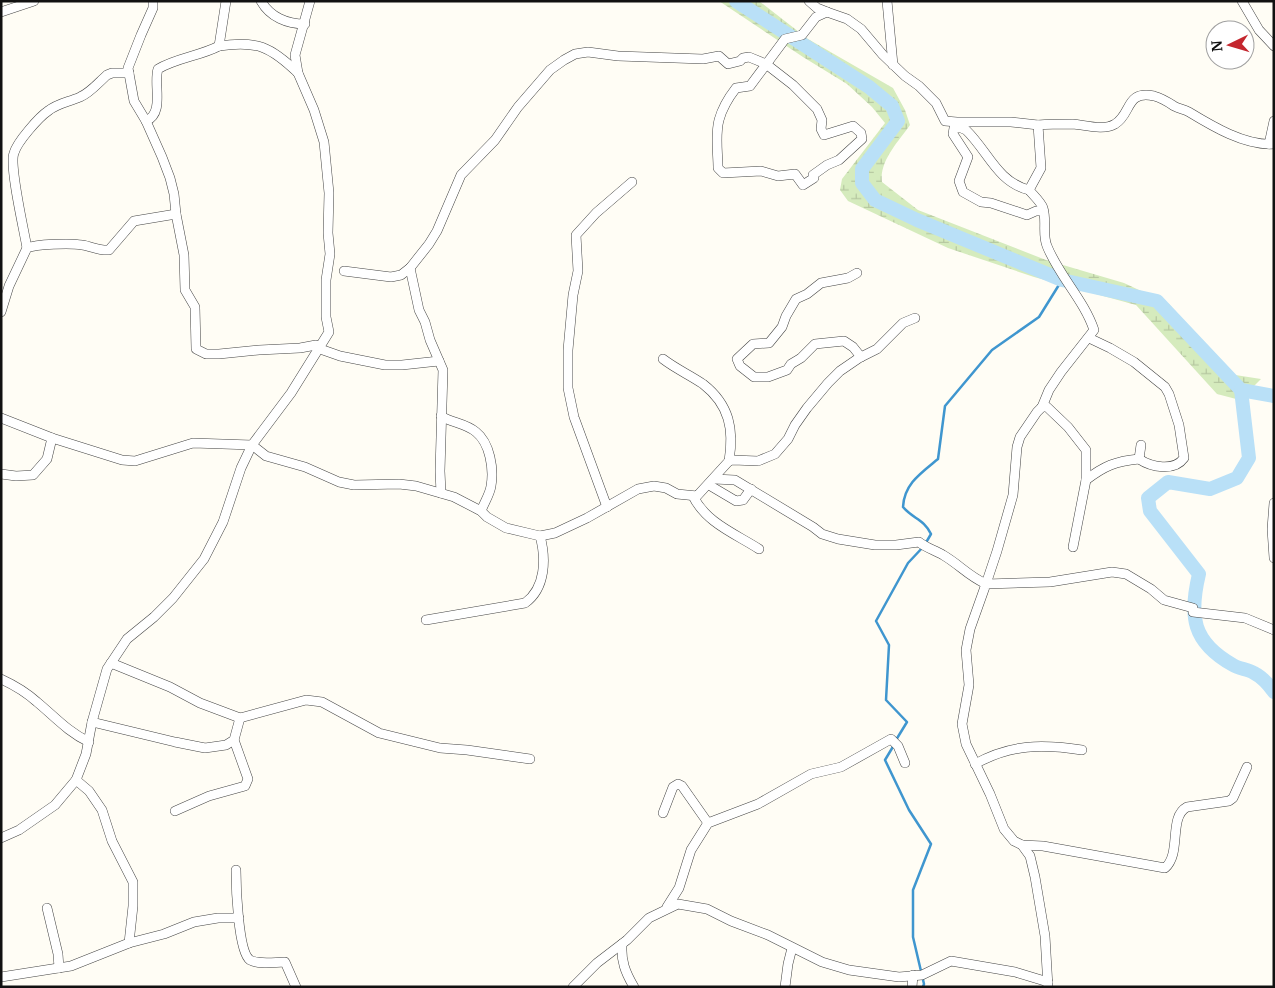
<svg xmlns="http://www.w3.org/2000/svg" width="1275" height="988" viewBox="0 0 1275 988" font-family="Merriweather,serif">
<defs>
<pattern id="wetland-marsh" width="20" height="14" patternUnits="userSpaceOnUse" patternTransform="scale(1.25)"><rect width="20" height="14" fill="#d5ebbd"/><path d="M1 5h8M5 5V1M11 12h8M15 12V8" fill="none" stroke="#b6c8a1"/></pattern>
</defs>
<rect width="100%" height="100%" fill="#fffdf5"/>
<path fill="url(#wetland-marsh)" d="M719 1H759L808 39 893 88 905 110 910 125C899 141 879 161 882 182L918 210 1046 260 1124 283 1169 304 1229 374 1261 379 1240 400 1217 394 1136 305 1034 277 948 248 848 201 840 190 842 179 885 123 872 107 847 84 803 57Z"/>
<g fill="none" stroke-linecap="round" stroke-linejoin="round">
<g stroke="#3f96cf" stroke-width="2.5">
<path d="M896 740 907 722 886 700 889 645 876 621 908 563 924 546 931 534C924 519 913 519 903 507 904 484 921 473 938 459L945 406 992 350 1039 317 1062 280"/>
<path d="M894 745 885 760 909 810 931 844 913 890V937L924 984 923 987"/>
</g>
<g stroke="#b9e0f7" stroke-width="14">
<path d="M736 1 869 87 892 106 898 121 862 169V183L875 200 917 220 1062 280 1157 301 1241 390 1274 396"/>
<path d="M1241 390 1249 458 1237 478 1210 489 1168 482 1148 498 1150 511 1199 574C1189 616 1192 642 1233 665 1239 669 1248 669 1254 673 1262 677 1269 685 1274 692"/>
</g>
<g stroke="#444" stroke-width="10">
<g id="street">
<path d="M153 1V8L141 35 128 68 134 101 146 121 162 157 170 178 174 194 176 214 184 255 185 290 195 307 196 349 206 354H219L259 350 300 348 316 345 323 350 340 356 385 365H402L439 361"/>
<path d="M261 1C270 17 287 24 305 24"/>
<path d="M809 1 817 8 827 12"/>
<path d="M887 1 893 65"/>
<path d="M1242 1 1259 30 1274 46"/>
<path d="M1 12 34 1"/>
<path d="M219 46C257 40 271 47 298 73"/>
<path d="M146 121C165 113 153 84 158 69 176 58 200 56 219 46L226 1"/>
<path d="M1269 144 1274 121"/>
<path d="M1029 190C997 182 988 151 966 130L959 127 954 128 953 134 968 157 959 181 963 192 981 202 991 203 1027 215 1036 211H1043"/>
<path d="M27 248C24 230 9 166 14 153 17 142 39 117 48 111 58 103 69 102 80 97 90 93 99 82 107 75L112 73H129"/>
<path d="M410 268 419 310 425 322 430 340 443 370 440 471 441 493"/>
<path d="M344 271 391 277 401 275 410 268 429 244 437 231 461 175 495 140 518 107 550 70 564 60 575 54 588 52 618 56 703 59 719 56 728 64 740 61 743 58 749 57 766 64 793 85 817 109 822 120 821 129 824 135 853 126 861 133 862 139 839 160 827 165 813 175 814 178 803 185 795 174 778 176 761 171 723 173 718 168C718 153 715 135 719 120 722 109 729 97 736 88L750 86 785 39 802 35 816 17 827 12 847 19 861 29 883 55 905 76 919 86 936 103 945 121 957 122H1011L1038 125"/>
<path d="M857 273 848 278 821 283 807 294 796 299 786 316 782 327 769 343 753 344 737 359 740 366 754 377H768L787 370 791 364 801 358 815 344 844 341 853 347 861 357"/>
<path d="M1 312 9 286 27 248C36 244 71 243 82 245 91 246 99 251 109 250L134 221 176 214"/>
<path d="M1089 338 1110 348 1134 362 1165 387 1169 394 1179 425 1184 458C1174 472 1151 467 1139 459"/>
<path d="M663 359C676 369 690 375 703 384 730 405 734 430 729 461"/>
<path d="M1042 407 1049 390 1061 372 1094 330C1084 300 1059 276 1047 246 1042 234 1047 221 1043 208 1041 202 1033 195 1029 190L1041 168 1038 125C1050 124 1061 124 1073 124 1085 125 1104 131 1115 124 1132 114 1125 90 1154 96 1162 98 1168 102 1174 106 1179 109 1184 109 1189 112 1212 126 1245 146 1274 144"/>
<path d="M441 416C452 423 465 423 476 432 490 443 494 469 491 486 490 494 484 503 481 511"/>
<path d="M1 418 52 438 122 460 135 461 193 443 252 445 266 456 305 467 339 482 354 485 399 484 416 486 454 497 481 511 487 517 506 528 540 536 555 533 587 518 638 489 654 486 666 488 677 494 697 496 729 461 733 460 758 461 775 454 788 439 795 425 807 408 828 383 840 371 859 358 877 349 903 323 915 318"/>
<path d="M1 474 16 476 33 475 47 459 52 438"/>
<path d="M714 479 735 480 813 527 822 534 838 539 875 545H896L919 542C926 548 935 550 943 555 960 565 967 575 986 584L997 551 1013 495 1017 447 1020 437 1037 412 1042 407H1047L1068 427 1086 450V480L1073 547"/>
<path d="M1086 480C1104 466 1116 461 1139 459L1141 445"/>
<path d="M709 485 736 501 743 500 751 489"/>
<path d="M693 496C706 523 736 534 759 549"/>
<path d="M1274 503 1272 529 1274 558"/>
<path d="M607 507 574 417 568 388V350L573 295 578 271 576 235 596 213 632 182"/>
<path d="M426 620 525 603C546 588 546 558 540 536"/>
<path d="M111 663 170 687 200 703 240 718 306 700 322 702 379 733 440 748 467 750 530 759"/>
<path d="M1 679C14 685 26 692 37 702 54 716 68 732 89 742"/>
<path d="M92 722 175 742 205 748 226 745 234 740 240 718"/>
<path d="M975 764C1011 744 1042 744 1082 750"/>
<path d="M76 780 89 791 102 810 112 841 133 882V906L129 943"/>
<path d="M175 811 209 796 245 786 248 779 234 740"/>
<path d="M663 813 673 787 678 784 682 786 708 823"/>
<path d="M1 838 19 830 55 805 76 780 86 754 92 722 107 669 127 639 154 617 173 598 204 559 223 522 241 468 252 445 291 393 329 332 326 317V280L330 254 328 233 329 193 324 142 314 110 298 73 295 55 310 1"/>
<path d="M1022 845 1043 846 1165 868C1182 853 1168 817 1187 807L1229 801 1233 798 1247 767"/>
<path d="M236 870C236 885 238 952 250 960 259 965 275 962 285 962L296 987"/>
<path d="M667 907 679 888 691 850 708 823 758 804 811 774 841 767 891 739 898 746 905 763"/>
<path d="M47 908 58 954 59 968"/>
<path d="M622 944C621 961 625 972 634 987"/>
<path d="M1 977 71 966 129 943 164 934 194 922 218 918H239"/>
<path d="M573 987 597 963 627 940 649 918 678 904 707 909 731 921 768 935 822 962 849 970 899 977 922 975 951 961 1015 972 1048 982"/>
<path d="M785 987 788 964 792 948"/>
<path d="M912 987 913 975"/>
<path d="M1048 987 1045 936 1035 877 1030 856 1022 845 1014 841 1004 829 990 794 966 744 962 724 969 685 966 650 970 629 986 584 1050 582 1112 572 1126 574 1151 589 1164 600 1193 608V612L1245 618 1274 630"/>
</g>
</g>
<use href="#street" stroke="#fff" stroke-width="9"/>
</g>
<rect width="1275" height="988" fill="none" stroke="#111111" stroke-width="5"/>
<g transform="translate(1230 45) rotate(265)"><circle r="24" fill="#ffffff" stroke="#a0a0a0"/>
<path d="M0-4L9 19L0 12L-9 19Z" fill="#c4262e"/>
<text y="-8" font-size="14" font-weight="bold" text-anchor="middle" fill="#111111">N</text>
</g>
</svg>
